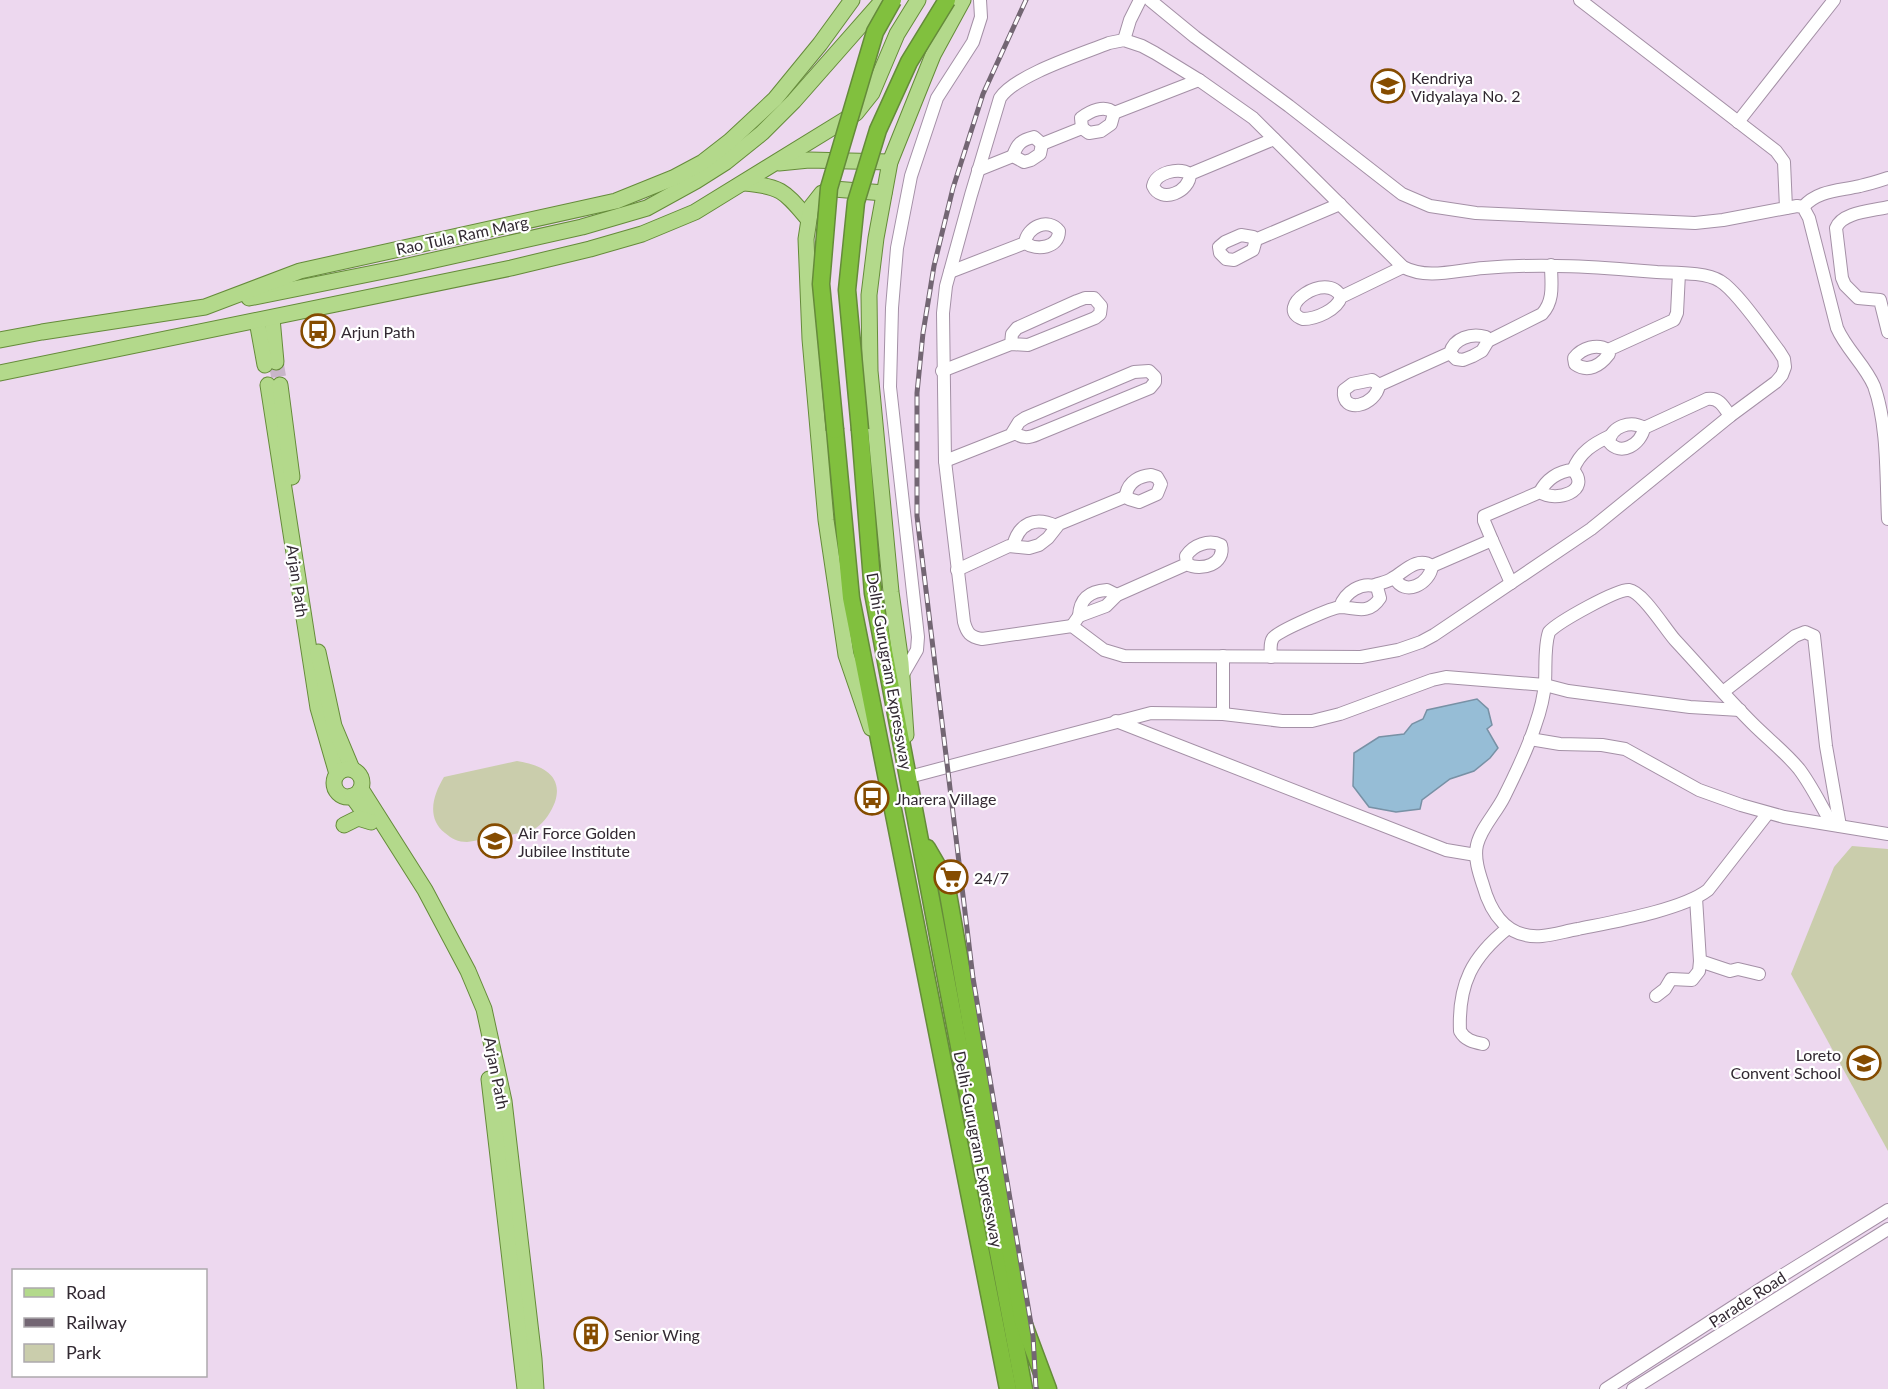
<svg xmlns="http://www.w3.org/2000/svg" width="1888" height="1389" viewBox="0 0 1888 1389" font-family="Lato,sans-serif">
<rect width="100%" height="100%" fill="#edd8ef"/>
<g fill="#cacdac">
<path d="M517 761C540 765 564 774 555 802 551 812 545 822 536 828 526 834 481 839 467 842 458 842 452 839 445 833 426 818 433 795 444 777Z"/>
<path d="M1852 846 1888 849V1151L1791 974 1834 867Z"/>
</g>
<path fill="#96bdd6" stroke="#7891a5" stroke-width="1.5" d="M1477 699 1488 709 1492 725 1487 729 1498 748 1490 758 1474 771 1450 779 1422 800 1420 809 1396 812 1369 807 1353 786 1354 753 1379 737 1404 734 1412 724 1423 719 1427 710Z"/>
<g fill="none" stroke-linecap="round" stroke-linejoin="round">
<path stroke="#c8b5c9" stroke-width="15" stroke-dasharray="15 8" stroke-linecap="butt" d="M276 362 280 385"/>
<g stroke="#a490a6" stroke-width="14">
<g id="minor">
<path d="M1150 0 1195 37 1289 106 1402 194 1430 206 1476 213 1695 223 1723 220 1797 206 1803 207 1809 218 1837 328C1846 349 1865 365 1874 386 1888 425 1886 477 1888 519"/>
<path d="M1580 0 1776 151 1784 162 1786 208"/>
<path d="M1124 40 1142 46 1155 53 1199 80 1253 118 1403 267C1428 280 1456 270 1484 268 1544 263 1598 267 1657 272 1675 273 1706 272 1720 281 1737 291 1766 334 1779 351L1784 359 1785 367 1782 375 1776 382 1730 416 1591 529 1434 635 1421 642 1398 650 1361 657 1124 656 1104 650 1072 626 982 639C970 637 967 633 964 622L945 461 943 313 946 286 971 195 1000 98C1015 75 1082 54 1109 43Z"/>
<path d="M1124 40 1130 20 1140 0"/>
<path d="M1114 113 1199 80"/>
<path d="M1738 122 1834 0"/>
<path d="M1082 128 1081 118C1090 111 1105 104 1114 113"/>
<path d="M1082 128 1089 133 1101 131 1111 124 1114 113"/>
<path d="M1042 144 1082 128"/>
<path d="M1013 156C1017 144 1021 140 1034 137L1042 144"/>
<path d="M978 170 1013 156 1024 162 1031 160 1040 154 1042 144"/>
<path d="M1190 174C1190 192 1161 204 1153 186 1156 172 1179 167 1190 174L1274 139"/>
<path d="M1803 207C1818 190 1839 191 1860 186 1870 184 1879 181 1888 178"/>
<path d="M1888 207C1872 211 1842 212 1836 228L1842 278 1845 285 1858 298 1880 300 1888 332"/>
<path d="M1241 235 1253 237 1255 243 1253 250 1234 260 1226 259 1220 253 1219 247 1225 242Z"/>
<path d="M1255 240 1340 204"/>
<path d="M950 272 1025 243C1037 251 1059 248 1059 231 1048 217 1027 227 1025 243"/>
<path d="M1341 297C1327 269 1272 309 1303 319 1316 319 1337 310 1341 297L1403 267"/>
<path d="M1608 350 1609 354C1600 366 1588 373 1575 364L1574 358C1582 348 1597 343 1608 350L1674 320 1677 313 1679 273"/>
<path d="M1450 353 1456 359 1463 360 1473 356 1482 351 1488 341 1542 314C1555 300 1551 282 1551 265"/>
<path d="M942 371 1011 344 1028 345 1095 318 1100 314 1101 306 1094 298H1085L1077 301 1017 328 1012 334 1011 344"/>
<path d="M1379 385 1372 380 1352 384 1344 390C1341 415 1376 406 1379 385L1450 353C1454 338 1471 333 1486 337L1488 341"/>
<path d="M1644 428C1631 420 1611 426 1609 442 1621 457 1641 444 1644 428L1707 399C1719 397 1724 407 1730 416"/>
<path d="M945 461 1011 435 1019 422 1025 418 1134 372 1149 371 1155 377V382L1150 388 1038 434C1029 438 1022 439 1014 432"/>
<path d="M1573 470C1580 452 1593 444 1610 436"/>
<path d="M1151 475 1157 477 1161 484 1157 494 1139 502 1129 499 1126 494C1129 481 1140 476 1151 475Z"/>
<path d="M1540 492C1546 480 1558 471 1573 470"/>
<path d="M1492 540 1484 521V516L1540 492C1556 503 1592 491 1573 470"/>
<path d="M1013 546C1019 523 1035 516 1056 526"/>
<path d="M957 570 1009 546 1029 548 1039 545 1048 538 1059 524 1127 496"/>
<path d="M1395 578C1404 597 1430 584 1432 566"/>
<path d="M1375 585C1380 583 1388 582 1393 578 1404 572 1417 556 1432 566L1492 540 1511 583"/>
<path d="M1079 616C1080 598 1090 591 1107 590L1117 595"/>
<path d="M1072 626 1079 616 1106 606 1117 595 1187 564C1201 572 1226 564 1221 545 1209 539 1193 545 1186 556L1187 564"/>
<path d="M1223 656V714"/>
<path d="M1271 657C1271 650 1269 644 1273 638 1278 631 1333 607 1341 607 1356 608 1369 615 1380 598L1377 587C1362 581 1345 592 1340 607"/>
<path d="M902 676 917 650 918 637 890 387 892 308 897 248 911 176 937 98 973 42 981 17 980 0"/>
<path d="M1723 692 1795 636 1805 632 1814 636 1826 746 1840 826"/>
<path d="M1116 721 1446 850 1476 855"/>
<path d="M1530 739 1560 744 1602 745 1625 749 1699 790 1741 805 1784 817 1888 834"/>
<path d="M909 777 1151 713 1223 714 1282 721H1312L1340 714 1432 680 1446 677 1545 685 1568 691 1690 707 1740 710"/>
<path d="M1768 813 1708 890C1682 910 1612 922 1578 929 1566 931 1554 935 1542 936 1508 939 1491 914 1483 885 1479 873 1474 858 1477 845 1481 828 1496 813 1504 797 1515 775 1527 751 1535 726 1540 712 1544 697 1545 682 1546 666 1544 647 1549 632 1558 622 1617 589 1629 590 1643 592 1665 629 1675 640 1701 668 1726 697 1753 724 1768 739 1786 753 1799 769 1812 786 1821 806 1832 824"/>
<path d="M1696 898 1700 961"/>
<path d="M1656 996 1665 989 1671 979 1692 980 1699 971 1700 961 1730 971 1738 969 1759 974"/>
<path d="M1483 1044C1473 1042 1465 1040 1460 1031 1458 984 1472 957 1508 928"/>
<path d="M1606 1389 1767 1285 1888 1210"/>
<path d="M1633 1389 1888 1229"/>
</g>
</g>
<g stroke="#658b3a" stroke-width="17">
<g id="major">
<path d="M779 163 809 160 890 162"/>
<path d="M744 183C782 186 785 192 808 219"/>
<path d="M249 298 399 268 582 227 647 208 696 181 726 162 762 133 794 101 883 0"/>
<path d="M272 318 276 362"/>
<path d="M257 321 265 365"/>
<path d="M0 340 42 332 205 307 300 271 616 201 673 178 703 162 730 141 775 99 820 44 852 0"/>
<path d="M0 373 511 268 590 249 642 234 695 212 856 113 872 93 897 34 918 0"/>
<path d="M268 385 318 708 337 774"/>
<path d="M280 385 292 477"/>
<path d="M318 652 334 726 352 769"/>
<path d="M871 728 846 655 826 520 810 339 806 239 811 207 822 193 834 189 884 193"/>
<path d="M906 735 901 663 891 592 870 371 869 295 876 238 890 162 933 55 963 0"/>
<circle cx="348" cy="783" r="14"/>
<path d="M361 789 425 890 468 971 484 1009 504 1101 534 1359 536 1389"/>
<path d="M352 796 368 818"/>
<path d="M344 825 358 818 371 822"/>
<path d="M489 1079 525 1389"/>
</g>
</g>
<g stroke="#658b3a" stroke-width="19">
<g id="highway">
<path d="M835 430 851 598 1008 1389"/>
<path d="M860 430 873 593 1024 1389"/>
<path d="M927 848 941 872 947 888 1023 1322 1048 1389"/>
</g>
</g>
<use href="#minor" stroke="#fff" stroke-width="12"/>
<use href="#major" stroke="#b3d98b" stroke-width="15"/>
<use href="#highway" stroke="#81c03e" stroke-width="16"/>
<g stroke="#736673" stroke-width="5">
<path id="rail" d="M1026 0 983 94 953 188 934 266 923 333 917 393V516L973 978 1033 1336 1036 1389"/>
</g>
<use href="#rail" stroke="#fff" stroke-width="3" stroke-dasharray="9" stroke-linecap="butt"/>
<g stroke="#658b3a" stroke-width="19" stroke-linecap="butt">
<g id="highway-bridge">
<path d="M835 430 821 284 829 188 875 32 893 0"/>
<path d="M860 430 847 290 856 202 878 130 909 62 947 0"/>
</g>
</g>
<use href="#highway-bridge" stroke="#81c03e" stroke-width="16"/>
</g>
<defs>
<g id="school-ring" transform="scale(1.725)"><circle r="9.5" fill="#fff" stroke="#854c00" stroke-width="1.5"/><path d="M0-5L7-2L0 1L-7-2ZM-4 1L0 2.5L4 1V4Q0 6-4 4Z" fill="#854c00"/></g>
<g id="bus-ring" transform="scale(1.725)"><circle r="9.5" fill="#fff" stroke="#854c00" stroke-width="1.5"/><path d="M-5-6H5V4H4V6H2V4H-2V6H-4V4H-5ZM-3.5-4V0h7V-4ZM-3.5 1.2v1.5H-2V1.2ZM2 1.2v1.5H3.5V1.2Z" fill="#854c00"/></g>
<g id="supermarket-ring" transform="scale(1.725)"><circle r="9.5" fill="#fff" stroke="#854c00" stroke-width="1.5"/><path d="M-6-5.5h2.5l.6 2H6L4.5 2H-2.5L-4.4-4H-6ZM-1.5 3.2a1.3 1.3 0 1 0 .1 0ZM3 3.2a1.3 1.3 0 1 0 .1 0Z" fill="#854c00"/></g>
<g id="building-ring" transform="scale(1.725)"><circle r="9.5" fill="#fff" stroke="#854c00" stroke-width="1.5"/><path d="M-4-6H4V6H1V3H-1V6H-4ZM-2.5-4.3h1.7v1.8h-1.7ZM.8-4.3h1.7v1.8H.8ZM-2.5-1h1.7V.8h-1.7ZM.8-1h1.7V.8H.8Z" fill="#854c00"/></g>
</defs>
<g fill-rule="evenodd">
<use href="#school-ring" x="1388" y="86"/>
<use href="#bus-ring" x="318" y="331"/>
<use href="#bus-ring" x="872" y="798"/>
<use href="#school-ring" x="495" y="841"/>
<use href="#supermarket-ring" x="951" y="877"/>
<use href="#school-ring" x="1864" y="1063"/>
<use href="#building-ring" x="591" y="1334"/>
</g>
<g text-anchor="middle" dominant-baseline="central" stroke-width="4.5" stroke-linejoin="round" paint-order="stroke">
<g font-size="16" fill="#322932" stroke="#fff" text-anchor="start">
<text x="1411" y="77">Kendriya<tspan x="1411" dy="18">Vidyalaya No. 2</tspan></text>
<text x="341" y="331">Arjun Path</text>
<text x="895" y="798">Jharera Village</text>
<text x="518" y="832">Air Force Golden<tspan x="518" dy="18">Jubilee Institute</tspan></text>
<text x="974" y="877">24/7</text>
<text x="1841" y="1054" text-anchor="end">Loreto<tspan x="1841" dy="18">Convent School</tspan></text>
<text x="614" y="1334">Senior Wing</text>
</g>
<g font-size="16" fill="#322932" stroke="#fff">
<text transform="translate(462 235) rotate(-12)">Rao Tula Ram Marg</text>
<text transform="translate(298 581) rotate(82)">Arjan Path</text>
<text transform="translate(890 671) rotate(80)">Delhi-Gurugram Expressway</text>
<text transform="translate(497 1073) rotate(79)">Arjan Path</text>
<text transform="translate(979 1149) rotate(79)">Delhi-Gurugram Expressway</text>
<text transform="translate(1747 1299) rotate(-33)">Parade Road</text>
</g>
</g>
<rect x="12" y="1269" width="195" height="108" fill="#ffffff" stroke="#ada9ad" stroke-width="1.5"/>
<rect x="24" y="1288" width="30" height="9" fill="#b3d98b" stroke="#ada9ad" stroke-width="1.5"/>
<text x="66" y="1299" font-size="18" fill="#322932">Road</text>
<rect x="24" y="1318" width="30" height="9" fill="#736673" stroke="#ada9ad" stroke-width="1.5"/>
<text x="66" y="1329" font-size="18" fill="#322932">Railway</text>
<rect x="24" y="1344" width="30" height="18" fill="#cacdac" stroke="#ada9ad" stroke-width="1.5"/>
<text x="66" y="1359" font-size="18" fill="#322932">Park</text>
</svg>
